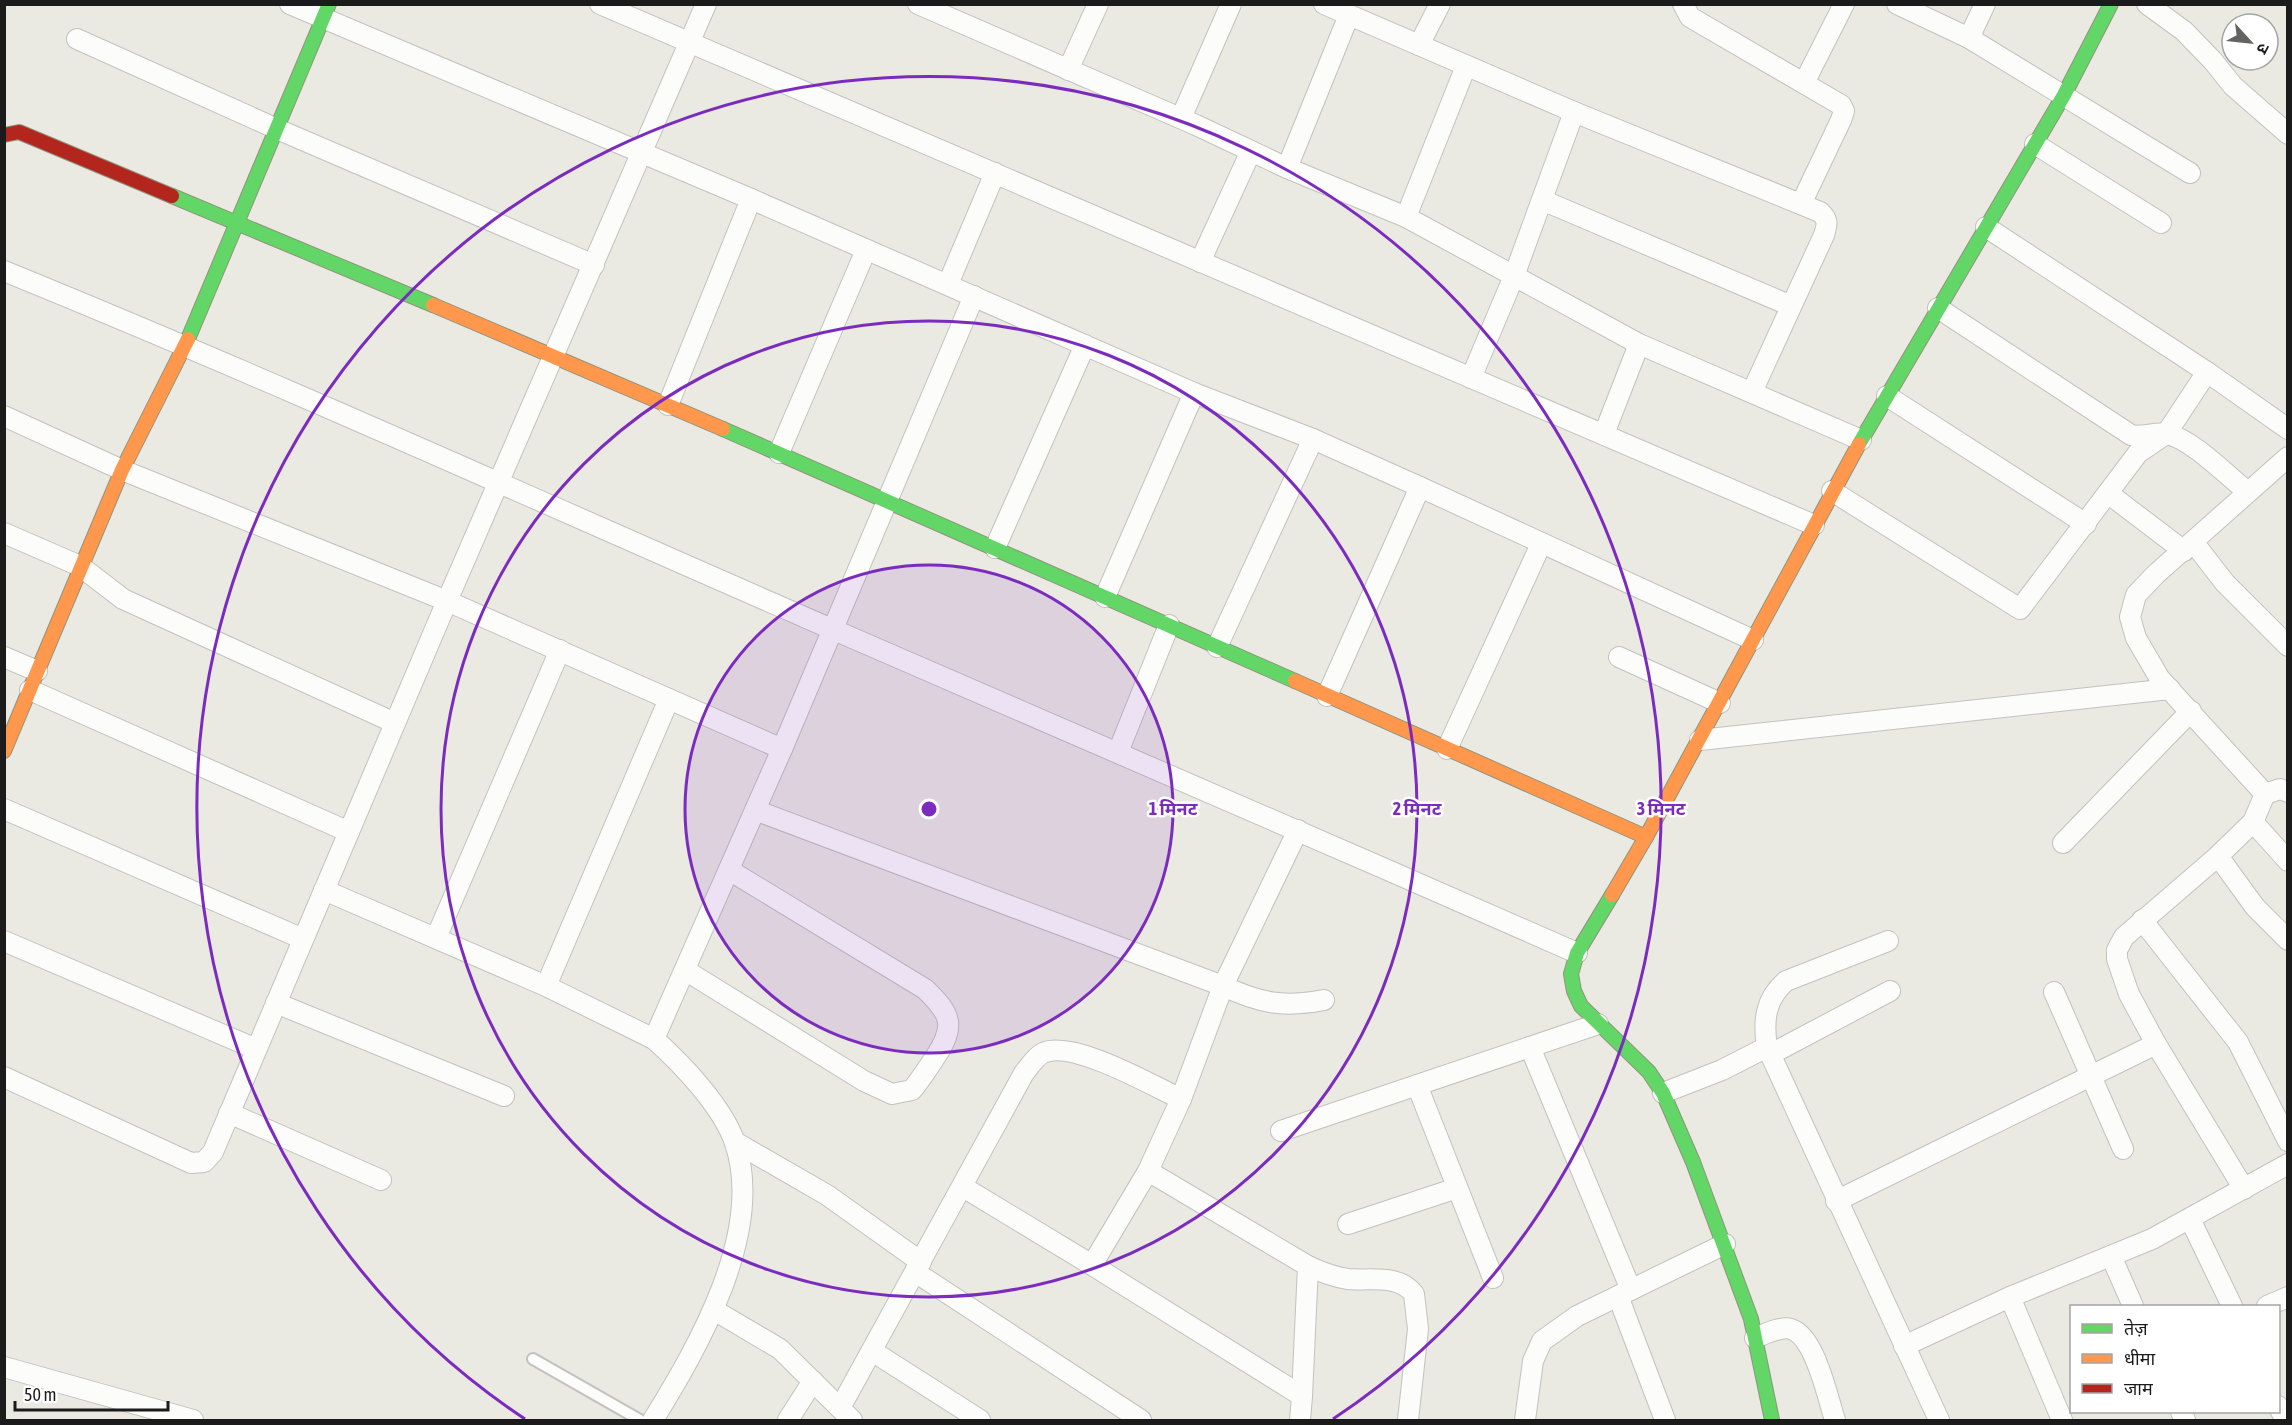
<svg xmlns="http://www.w3.org/2000/svg" width="2292" height="1425" viewBox="0 0 2292 1425" font-family="'Asap Condensed','Noto Sans Devanagari',sans-serif">
<rect width="100%" height="100%" fill="#eae9e2"/>
<g fill="none" stroke-linecap="round" stroke-linejoin="round">
<g stroke="#c2c2bf" stroke-width="14">
<path id="lane" d="M533 1359 640 1420"/>
</g>
<g stroke="#c2c2bf" stroke-width="22">
<g id="street">
<path d="M290 4 751 199 1194 393 1313 439 1420 487 1327 696"/>
<path d="M600 4 1814 525"/>
<path d="M918 4 1196 125 1287 168 1406 217 1639 344 1861 440"/>
<path d="M1324 4 1574 112 1820 212C1829 220 1827 225 1824 235L1752 392"/>
<path d="M1683 4 1690 17 1841 105 1844 111 1841 120 1801 204"/>
<path d="M1897 4 1969 38 2190 173"/>
<path d="M2147 4 2184 31 2213 61 2233 86 2288 134"/>
<path d="M1969 38 1985 4"/>
<path d="M77 39 277 129 594 265"/>
<path d="M1419 45 1440 4"/>
<path d="M1068 70 1098 4"/>
<path d="M1804 83 1844 4"/>
<path d="M1181 118 1231 4"/>
<path d="M2035 144 2161 223"/>
<path d="M1287 168 1349 15"/>
<path d="M1542 200 1789 305"/>
<path d="M1406 217 1466 66"/>
<path d="M1986 227 2207 372 2288 429"/>
<path d="M1200 262 1251 151"/>
<path d="M4 271C284 385 558 510 834 630 1082 738 1330 844 1577 953"/>
<path d="M948 284 995 173"/>
<path d="M1938 308 2131 435C2143 438 2156 431 2168 434 2194 441 2226 475 2248 492"/>
<path d="M1471 378 1514 276 1574 112"/>
<path d="M1887 396 2086 524"/>
<path d="M668 405 751 199"/>
<path d="M4 416 122 470 447 601 782 749"/>
<path d="M1604 434 1639 344"/>
<path d="M779 453 866 250"/>
<path d="M1420 487 1753 640"/>
<path d="M1832 491 2020 609 2138 453 2166 434 2207 372"/>
<path d="M2109 494 2184 551"/>
<path d="M4 533 80 566 123 599 395 723"/>
<path d="M2194 543 2225 583 2288 646"/>
<path d="M995 548 1085 345"/>
<path d="M1105 597 1194 393"/>
<path d="M1217 647 1313 439"/>
<path d="M4 657 37 671"/>
<path d="M1619 657 1720 703"/>
<path d="M30 690 349 832"/>
<path d="M1700 740 2170 689"/>
<path d="M1447 749 1541 544"/>
<path d="M1118 752 1169 625"/>
<path d="M2265 794 2280 789 2288 792"/>
<path d="M4 809 303 939"/>
<path d="M755 810 1223 986 1298 830"/>
<path d="M2253 822 2288 861"/>
<path d="M2063 843 2191 711"/>
<path d="M2218 856 2255 907 2288 940"/>
<path d="M324 890 546 986 654 1039 782 749 974 296"/>
<path d="M2142 920 2238 1042 2288 1141"/>
<path d="M436 938 560 650"/>
<path d="M4 941 256 1049"/>
<path d="M1888 941 1786 981C1765 999 1763 1021 1767 1047L1939 1420"/>
<path d="M685 970 864 1081 892 1094 912 1090C921 1079 928 1068 936 1056 956 1025 951 1014 925 989L729 870"/>
<path d="M546 986 669 699"/>
<path d="M2054 992 2123 1149"/>
<path d="M276 1003 504 1096"/>
<path d="M1530 1047 1631 1290"/>
<path d="M1771 1054 1890 991"/>
<path d="M4 1077 191 1163 204 1162 213 1152 447 601 706 4"/>
<path d="M1417 1085 1493 1278"/>
<path d="M1663 1093 1722 1070 1767 1047"/>
<path d="M229 1113 381 1180"/>
<path d="M1281 1131 1598 1024"/>
<path d="M735 1142 827 1195 921 1262"/>
<path d="M1148 1171 1308 1266 1302 1396"/>
<path d="M963 1187 1092 1265 1148 1171 1181 1099"/>
<path d="M2244 1189 2156 1044 2129 994 2117 959V950L2124 937 2218 856 2253 822 2265 794 2160 679 2136 638 2130 617 2136 595 2156 574 2288 457"/>
<path d="M1836 1201 2156 1044"/>
<path d="M2190 1219 2232 1306"/>
<path d="M1348 1224 1457 1188"/>
<path d="M2111 1256 2133 1306"/>
<path d="M1092 1265 1302 1396 1300 1420"/>
<path d="M1308 1266C1321 1272 1333 1277 1348 1279 1371 1281 1399 1274 1414 1294L1418 1329 1408 1420"/>
<path d="M915 1272 1141 1420"/>
<path d="M1618 1296 1665 1420"/>
<path d="M2010 1297 2062 1420"/>
<path d="M2267 1306 2288 1297"/>
<path d="M714 1310 780 1349 852 1420"/>
<path d="M1755 1338C1765 1334 1781 1326 1791 1329 1815 1336 1828 1399 1835 1420"/>
<path d="M1904 1346 2010 1297 2152 1239 2288 1164"/>
<path d="M872 1351 980 1420"/>
<path d="M4 1367 193 1420"/>
<path d="M2278 1406 2286 1420"/>
<path d="M840 1408 1024 1073C1030 1066 1035 1057 1043 1053 1072 1039 1153 1086 1181 1099L1223 986C1260 1003 1283 1008 1324 1000"/>
<path d="M2181 1412 2185 1420"/>
<path d="M653 1420C698 1347 765 1232 735 1143 723 1107 682 1064 654 1039"/>
<path d="M788 1420 813 1381"/>
<path d="M1525 1420 1533 1361 1542 1341 1577 1316 1725 1244"/>
</g>
</g>
<g stroke="#91947b" stroke-width="16">
<g id="fast">
<path d="M172 196 433 305"/>
<path d="M188 339 329 4"/>
<path d="M723 429 1295 681"/>
<path d="M1859 444 2064 95 2111 4"/>
<path d="M1612 895 1577 953 1571 974 1574 991 1581 1006 1649 1072 1663 1093 1693 1162 1751 1319 1772 1420"/>
</g>
</g>
<g stroke="#91947b" stroke-width="16">
<g id="slow">
<path d="M433 305 723 429"/>
<path d="M1295 681 1646 837"/>
<path d="M4 751 122 470 188 339"/>
<path d="M1612 895 1646 837 1859 444"/>
</g>
</g>
<g stroke="#91947b" stroke-width="16">
<path id="jam" d="M4 135 19 132 172 196"/>
</g>
<use href="#lane" stroke="#fcfcfb" stroke-width="10"/>
<use href="#street" stroke="#fcfcfb" stroke-width="20"/>
<use href="#fast" stroke="#63d668" stroke-width="14"/>
<use href="#slow" stroke="#ff974d" stroke-width="14"/>
<use href="#jam" stroke="#b3261e" stroke-width="14"/>
</g>
<circle cx="929" cy="809" r="244" fill="#7b2cbf" fill-opacity=".12"/>
<g fill="none" stroke="#7b2cbf" stroke-width="3">
<circle cx="929" cy="809" r="244"/>
<circle cx="929" cy="809" r="488"/>
<path d="M525 1419A732 732 0 1 1 1333 1419"/>
</g>
<circle cx="929" cy="809" r="9" fill="#7b2cbf" stroke="#fff" stroke-width="3"/>
<g font-size="18" text-anchor="middle" font-weight="bold" fill="#7b2cbf" stroke="#fff" stroke-width="5" stroke-linejoin="round" paint-order="stroke">
<text x="1173" y="815">1 मिनट</text>
<text x="1417" y="815">2 मिनट</text>
<text x="1661" y="815">3 मिनट</text>
</g>
<rect width="2292" height="1425" fill="none" stroke="#1b1b1b" stroke-width="12"/>
<rect x="2070" y="1305" width="210" height="108" fill="#ffffff" stroke="#a4a4a4" stroke-width="1.5"/>
<rect x="2082" y="1324" width="30" height="9" fill="#63d668" stroke="#a4a4a4" stroke-width="1.5"/>
<text x="2124" y="1335" font-size="18" fill="#1b1b1b">तेज़</text>
<rect x="2082" y="1354" width="30" height="9" fill="#ff974d" stroke="#a4a4a4" stroke-width="1.5"/>
<text x="2124" y="1365" font-size="18" fill="#1b1b1b">धीमा</text>
<rect x="2082" y="1384" width="30" height="9" fill="#b3261e" stroke="#a4a4a4" stroke-width="1.5"/>
<text x="2124" y="1395" font-size="18" fill="#1b1b1b">जाम</text>
<g transform="translate(2250 42) rotate(117)"><circle r="28" fill="#ffffff" stroke="#a4a4a4" stroke-width="1.5"/>
<path d="M0-4.5L10 22L0 15L-10 22Z" fill="#636361"/>
<text y="-9" font-size="16" font-weight="bold" text-anchor="middle" fill="#1b1b1b">उ</text>
</g>
<path d="M15 1401v9h153v-9" fill="none" stroke="#1b1b1b" stroke-width="3"/>
<text x="24" y="1401" font-size="18" fill="#1b1b1b" stroke="#ffffff" stroke-width="4.5" paint-order="stroke">50 m</text>
</svg>
